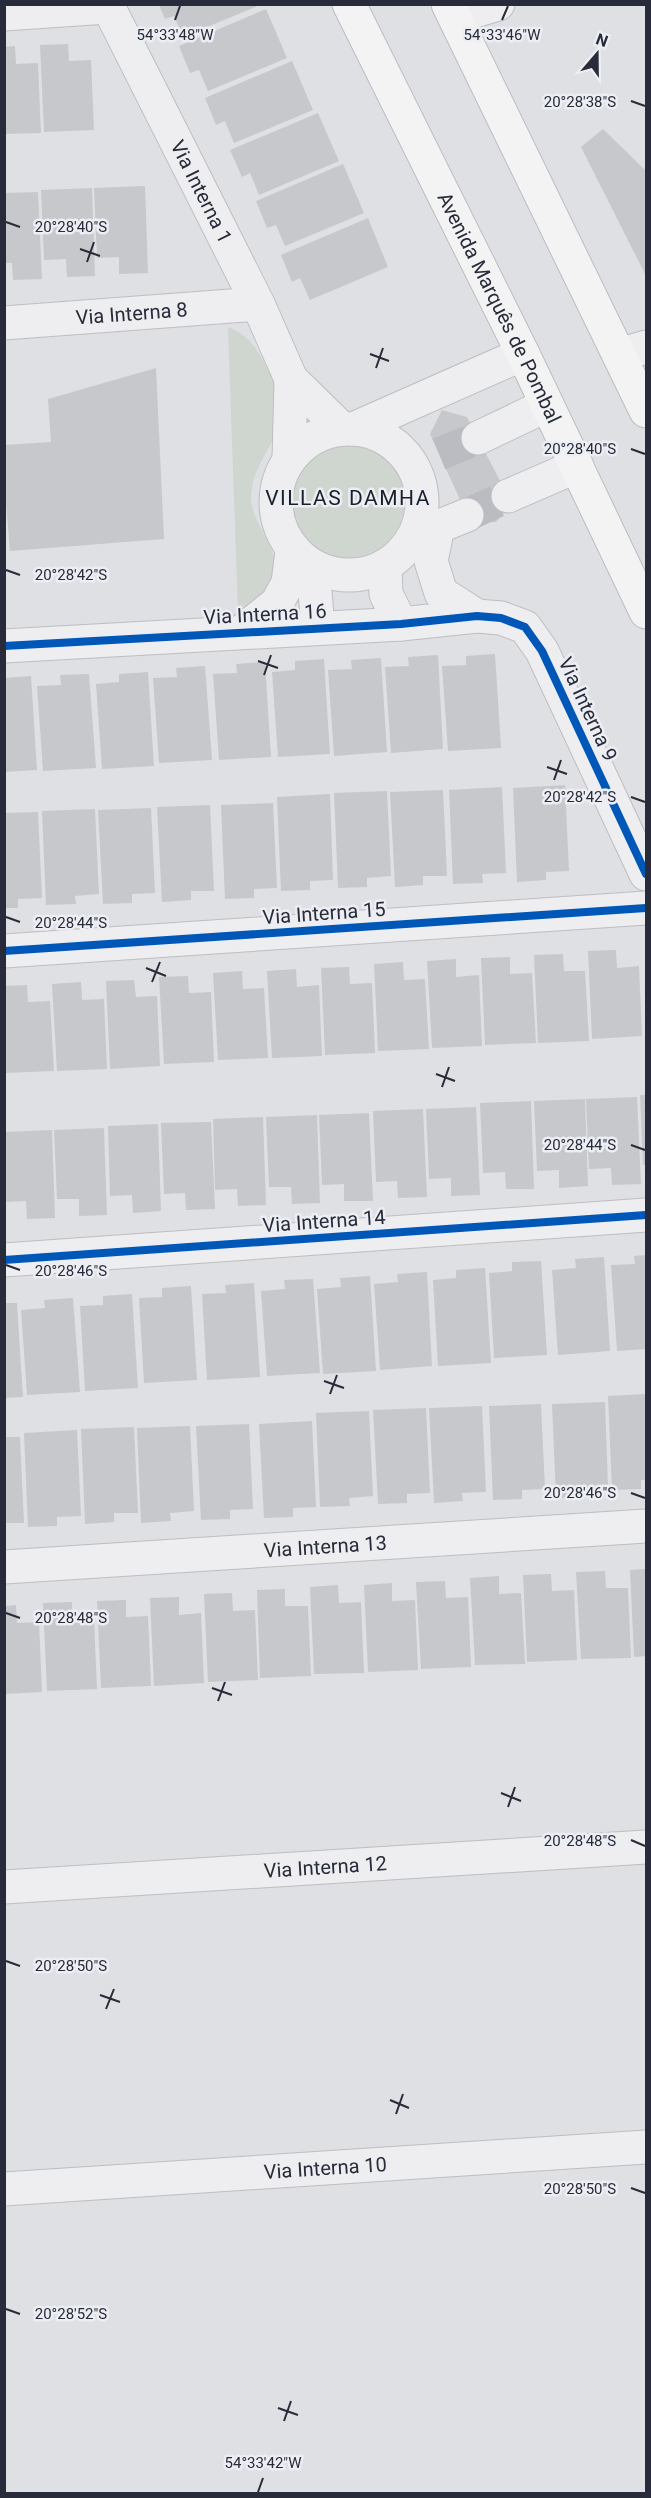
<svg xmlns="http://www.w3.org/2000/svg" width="651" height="2498" viewBox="0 0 651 2498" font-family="Roboto,sans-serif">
<rect width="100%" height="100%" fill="#dfe0e3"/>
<g fill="#ced6cf">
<path d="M228 327C238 331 246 336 253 345 264 358 286 404 281 421 273 447 252 467 251 497 250 523 287 559 275 582 269 593 255 604 247 613L238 611Z"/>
<circle cx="347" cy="500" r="58"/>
</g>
<g fill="#c7c8cb">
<path d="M159 5H260L183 37 174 16 165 19Z"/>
<path d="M266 9 287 58 208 91 199 70 190 73 179 46Z"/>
<path d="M68 44 69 61 91 60 94 130 44 132 40 45Z"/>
<path d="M15 46 16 64 38 63 41 133 4 134V47Z"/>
<path d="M292 61 313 110 234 143 225 121 216 125 205 98Z"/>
<path d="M318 113 339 161 259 195 250 173 242 177 230 150Z"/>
<path d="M603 129 646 171V276L581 147Z"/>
<path d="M343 164 364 213 285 246 276 225 267 228 256 201Z"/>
<path d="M145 186 148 273 119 274V257L97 258 94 188Z"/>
<path d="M92 188 95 276 67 277 66 259 44 260 41 190Z"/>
<path d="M38 192 42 279 13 280 12 263H4V193Z"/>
<path d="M368 218 388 267 310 300 300 278 292 282 281 255Z"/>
<path d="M156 368 164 539 10 551 4 479V445L51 442 48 399Z"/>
<path d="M442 410 467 417 512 504 496 522H471L467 515 430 434Z"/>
<path d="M495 654 501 748 448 751 442 666 466 665V656Z"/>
<path d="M438 655 443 749 391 753 385 667 409 666 408 657Z"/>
<path d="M381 658 387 752 334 756 328 670 352 669 351 660Z"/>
<path d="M324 659 330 754 278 757 272 672 295 670V661Z"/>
<path d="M265 662 271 757 219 760 213 674 237 673 236 664Z"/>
<path d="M205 666 212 760 159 763 153 678 177 677 176 668Z"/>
<path d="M148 672 154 766 102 769 96 684 119 682V674Z"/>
<path d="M89 674 96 768 43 771 37 686 61 685 60 675Z"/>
<path d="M31 676 37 770 4 772V678Z"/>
<path d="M565 785 569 871 546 872V880L517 882 513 788Z"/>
<path d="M502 787 506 873 482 874 483 883 453 884 449 790Z"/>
<path d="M443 790 447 876H423V885L395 887 390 792Z"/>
<path d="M387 791 391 876 367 878V887L338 888 334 793Z"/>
<path d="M330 794 333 880 310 881V890L281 891 277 797Z"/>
<path d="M273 803 277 888 254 889V898L225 899 221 805Z"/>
<path d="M210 805 214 891H191V900L162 902 157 807Z"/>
<path d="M151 808 155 893 132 894V903L103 904 98 810Z"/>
<path d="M95 809 99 894 75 896 76 904 46 905 42 811Z"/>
<path d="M38 812 42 898 18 899V908H4V813Z"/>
<path d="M616 950 617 968 639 966 642 1036 592 1039 588 951Z"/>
<path d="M563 954 564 971H585L589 1041 538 1043 534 955Z"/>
<path d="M510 957V974L532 973 536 1043 485 1045 481 958Z"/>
<path d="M456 959V977L479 975 482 1046 432 1048 427 961Z"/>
<path d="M403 962 404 980 425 979 429 1049 378 1051 374 964Z"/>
<path d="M349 967 350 984 372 983 375 1053 325 1055 321 968Z"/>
<path d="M296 969 297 987 319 985 322 1056 272 1058 267 971Z"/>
<path d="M242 971 243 989 264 988 268 1058 218 1060 213 973Z"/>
<path d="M188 976 189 993 211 992 214 1062 164 1064 159 977Z"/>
<path d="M134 980 136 997 157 996 160 1066 110 1069 106 981Z"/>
<path d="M81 982 82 1000 104 999 107 1069 57 1071 52 984Z"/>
<path d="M27 985 28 1002 50 1001 54 1071 4 1073V986Z"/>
<path d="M640 1095H646V1165H643Z"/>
<path d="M637 1097 641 1184 612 1185 611 1168 589 1169 586 1099Z"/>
<path d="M585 1099 588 1186 559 1188V1170L537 1171 534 1101Z"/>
<path d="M531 1101 534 1189H506L505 1172 483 1173 480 1103Z"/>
<path d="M476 1107 480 1195 451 1196V1178L429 1179 426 1109Z"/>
<path d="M423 1109 427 1197 398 1198 397 1181 376 1182 373 1111Z"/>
<path d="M369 1113 373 1201H344V1184L322 1185 319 1115Z"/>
<path d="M317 1115 320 1203 292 1204 291 1187H269L266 1117Z"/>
<path d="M263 1117 266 1205 238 1206 237 1189 215 1190 213 1119Z"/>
<path d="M211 1122 215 1209 186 1210 185 1193 164 1194 161 1123Z"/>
<path d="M158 1124 161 1211 133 1213 132 1195 110 1196 108 1126Z"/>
<path d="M104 1128 107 1215 79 1216V1199H57L54 1130Z"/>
<path d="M52 1130 55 1218 27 1219 26 1201 4 1202V1132Z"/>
<path d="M646 1255V1349L617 1351 611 1265 635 1264 634 1256Z"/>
<path d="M604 1257 610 1351 558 1355 552 1270 576 1268 575 1259Z"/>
<path d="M541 1261 547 1355 494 1358 489 1273 512 1271V1262Z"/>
<path d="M485 1268 491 1363 438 1366 433 1280 456 1278V1270Z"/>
<path d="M427 1272 432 1366 380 1370 374 1284 398 1282 397 1274Z"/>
<path d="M370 1276 376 1371 323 1374 317 1289 341 1287 340 1278Z"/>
<path d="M313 1279 320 1373 267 1376 261 1291 285 1289 284 1280Z"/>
<path d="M254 1283 260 1377 207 1380 202 1294 226 1293 225 1285Z"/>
<path d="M191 1286 197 1380 144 1383 139 1298 162 1297V1288Z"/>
<path d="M132 1294 138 1388 85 1391 80 1306 103 1305V1296Z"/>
<path d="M73 1298 80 1392 27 1395 21 1310 45 1308 44 1300Z"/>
<path d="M4 1303H17L23 1397 4 1398Z"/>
<path d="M646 1394V1480H641V1489L612 1490 608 1396Z"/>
<path d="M605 1402 608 1487 585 1488V1497L556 1498 552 1404Z"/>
<path d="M541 1404 545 1489 522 1490V1499L493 1500 489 1406Z"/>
<path d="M482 1406 486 1492 462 1493 463 1501 434 1503 429 1408Z"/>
<path d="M426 1408 430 1493 407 1494V1503L378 1504 373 1410Z"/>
<path d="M369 1411 373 1496 349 1498 350 1506 320 1507 316 1413Z"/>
<path d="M312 1421 316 1507 293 1508V1517L264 1518 259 1424Z"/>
<path d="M249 1424 253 1509 230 1510V1519L201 1520 196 1426Z"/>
<path d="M190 1426 194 1511 170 1513 171 1521 141 1523 137 1428Z"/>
<path d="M134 1427 138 1513H114V1522L85 1524 81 1429Z"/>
<path d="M77 1430 81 1516 57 1517V1526L28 1527 24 1433Z"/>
<path d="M4 1437H20L24 1523H4Z"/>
<path d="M646 1569V1656L634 1657 630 1570Z"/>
<path d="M605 1571 606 1588H628L631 1658 581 1659 576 1572Z"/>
<path d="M551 1574 552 1591 574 1590 577 1660 527 1662 523 1575Z"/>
<path d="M499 1576V1594L521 1593 525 1664 475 1665 470 1578Z"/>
<path d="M445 1581 446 1598 468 1597 471 1667 421 1669 416 1582Z"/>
<path d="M392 1583V1601L415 1600 418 1670 368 1672 364 1585Z"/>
<path d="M338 1585 339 1603 361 1602 364 1673 314 1674 310 1587Z"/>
<path d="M285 1589V1606H308L311 1676 260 1678 257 1590Z"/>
<path d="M232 1593 233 1611 255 1610 258 1680 208 1682 204 1594Z"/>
<path d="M179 1597V1615L201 1613 204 1683 154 1686 150 1598Z"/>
<path d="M126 1600V1617L148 1616 151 1686 101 1688 97 1601Z"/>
<path d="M72 1602V1620L94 1619 97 1689 47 1691 43 1603Z"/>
<path d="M16 1605 17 1623 39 1622 42 1692 4 1694V1606Z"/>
</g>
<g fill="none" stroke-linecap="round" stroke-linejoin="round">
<g stroke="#babcc1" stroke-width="33" stroke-dasharray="33 16" stroke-linecap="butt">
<path d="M439 454 478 438"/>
<path d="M467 515 508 496"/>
</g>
<g stroke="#bdbec1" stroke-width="35">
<g id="minor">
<path id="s1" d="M107 4 258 304 291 379 342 429"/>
<path d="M4 14 108 7"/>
<path d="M455 17 498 4"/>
<path id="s2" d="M4 323 258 304"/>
<path d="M619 355 646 347"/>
<path d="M353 429 523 354"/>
<circle cx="349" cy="502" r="73"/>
<path d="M478 438 547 405"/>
<path d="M289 460 291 379"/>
<path d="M508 496 577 466"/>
<path d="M438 527 431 561 441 593 477 616"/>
<path d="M418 535 467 515"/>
<path d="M385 566 386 594 401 624"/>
<path d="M313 567 318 628"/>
<path d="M241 632 277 603 288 583 292 551"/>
<path d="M4 646 401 624 477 616 501 618 525 627 542 651 646 874"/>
<path d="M4 951 646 908"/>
<path d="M4 1260 646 1215"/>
<path id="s3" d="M4 1567 646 1526"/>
<path id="s4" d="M4 1887 646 1847"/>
<path id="s5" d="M4 2189 646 2147"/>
</g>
</g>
<g stroke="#bcbdc0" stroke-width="35">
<g id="major">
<path id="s6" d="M349 4 523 354 646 612"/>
<path d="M448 4 646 411"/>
</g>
</g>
<use href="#minor" stroke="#eeeef0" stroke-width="33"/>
<use href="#major" stroke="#f3f3f4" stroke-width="33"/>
<g stroke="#eceef3" stroke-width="11">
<g id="cycleway">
<path d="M4 646 401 624 477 616 501 618 525 627 542 651 646 874"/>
<path d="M4 951 646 908"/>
<path d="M4 1260 646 1215"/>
</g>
</g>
<use href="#cycleway" stroke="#0057b8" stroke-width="8"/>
</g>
<path fill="none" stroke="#282c3a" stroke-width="2" d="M175 20 180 6M502 20 508 6M631 101 645 106M6 222 20 227M80 249 100 256M87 262 94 242M370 354 389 361M376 368 383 348M631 449 645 454M6 570 20 575M258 661 278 668M264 675 271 655M547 767 567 774M554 780 561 760M631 797 645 802M6 917 20 922M146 968 166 976M152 982 160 962M436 1074 455 1081M442 1087 449 1067M631 1145 645 1150M6 1265 20 1270M324 1381 344 1388M330 1394 337 1375M631 1493 645 1498M6 1613 20 1618M212 1688 232 1695M218 1701 225 1682M501 1793 521 1801M508 1807 515 1787M631 1840 645 1846M6 1961 20 1966M100 1995 120 2002M106 2009 114 1989M390 2100 409 2108M396 2114 403 2094M631 2188 645 2193M6 2309 20 2314M278 2408 298 2415M284 2421 291 2401M258 2492 263 2478"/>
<g text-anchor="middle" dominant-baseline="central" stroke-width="5" stroke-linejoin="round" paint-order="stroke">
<g font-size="20" fill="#282c3a" stroke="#eceef3">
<text stroke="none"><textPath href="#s1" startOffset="210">Via Interna 1</textPath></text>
<text stroke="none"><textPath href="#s6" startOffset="339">Avenida Marquês de Pombal</textPath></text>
<text stroke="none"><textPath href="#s2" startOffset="128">Via Interna 8</textPath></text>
<text transform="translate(265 614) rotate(-3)">Via Interna 16</text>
<text transform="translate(588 709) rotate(65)">Via Interna 9</text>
<text transform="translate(324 913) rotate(-4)">Via Interna 15</text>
<text transform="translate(324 1221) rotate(-4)">Via Interna 14</text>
<text stroke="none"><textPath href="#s3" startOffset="322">Via Interna 13</textPath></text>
<text stroke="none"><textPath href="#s4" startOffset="322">Via Interna 12</textPath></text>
<text stroke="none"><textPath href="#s5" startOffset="322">Via Interna 10</textPath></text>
</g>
<g font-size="21" letter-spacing="1.5" fill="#1b1e2b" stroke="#eceef3">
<text x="348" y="498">VILLAS DAMHA</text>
</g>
</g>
<g font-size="15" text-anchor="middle" fill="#282c3a" stroke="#eceef3" stroke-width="5" stroke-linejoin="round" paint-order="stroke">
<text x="175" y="40">54°33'48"W</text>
<text x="502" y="40">54°33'46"W</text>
<text x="580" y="107">20°28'38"S</text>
<text x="71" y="232">20°28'40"S</text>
<text x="580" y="454">20°28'40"S</text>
<text x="71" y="580">20°28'42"S</text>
<text x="580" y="802">20°28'42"S</text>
<text x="71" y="928">20°28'44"S</text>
<text x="580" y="1150">20°28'44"S</text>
<text x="71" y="1276">20°28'46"S</text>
<text x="580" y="1498">20°28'46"S</text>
<text x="71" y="1623">20°28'48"S</text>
<text x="580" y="1846">20°28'48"S</text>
<text x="71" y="1971">20°28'50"S</text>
<text x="580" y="2194">20°28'50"S</text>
<text x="71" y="2319">20°28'52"S</text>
<text x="263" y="2468">54°33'42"W</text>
</g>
<rect width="651" height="2498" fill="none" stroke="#282c3a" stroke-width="12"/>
<g transform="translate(597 54) rotate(20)" stroke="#eceef3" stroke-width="4.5" paint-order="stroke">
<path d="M0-4.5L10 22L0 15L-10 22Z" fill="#282c3a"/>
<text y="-9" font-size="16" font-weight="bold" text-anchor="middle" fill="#282c3a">N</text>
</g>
</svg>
